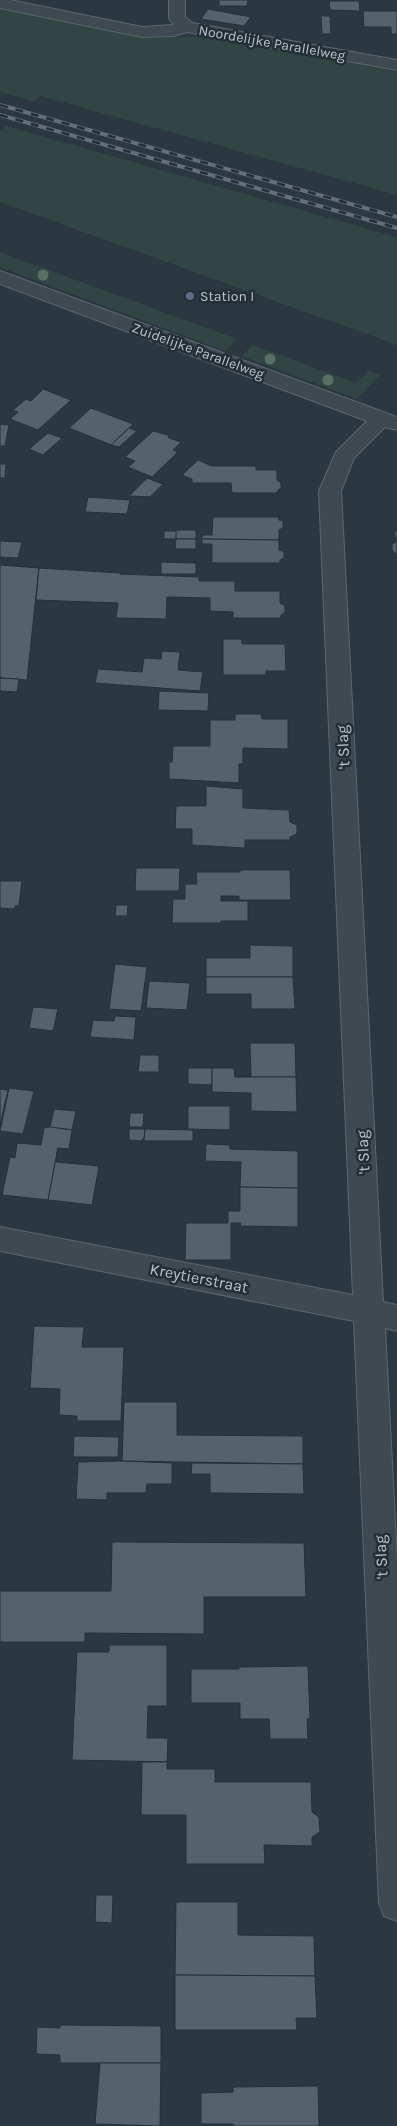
<svg xmlns="http://www.w3.org/2000/svg" width="397" height="2126" viewBox="0 0 397 2126" font-family="Karla,sans-serif">
<rect width="100%" height="100%" fill="#2b3741"/>
<g fill="#304544">
<path d="M0 8 152 38 203 36 397 72V195L40 96 34 102 0 92Z"/>
<path d="M6 126 397 237V345L0 202V130Z"/>
<path d="M0 252 237 339 225 351 0 267Z"/>
<path d="M253 345 356 383 368 371 380 375 357 399 241 356Z"/>
</g>
<g fill="#55626b" stroke="#263039">
<path d="M219 0H248L247 6H219Z"/>
<path d="M329 1H359L360 11 330 10Z"/>
<path d="M208 9 251 17 244 26 201 19Z"/>
<path d="M363 11H397V34H391V27H364Z"/>
<path d="M321 16H330L331 34H322Z"/>
<path d="M43 389 71 400 38 430 10 419 18 412 13 410 26 399 31 401Z"/>
<path d="M91 408 133 424 111 445 69 428Z"/>
<path d="M0 424 9 425 5 446H0Z"/>
<path d="M129 428 137 431 119 447 111 445Z"/>
<path d="M153 431 168 435 169 438 181 442 173 450 178 452 152 477 128 467 135 461 125 457Z"/>
<path d="M48 433 62 438 43 455 29 449Z"/>
<path d="M198 460 212 466H256V470H277V480L281 483V488L278 490 277 493H232L231 483H192V479L182 475Z"/>
<path d="M0 464H6L5 478H0Z"/>
<path d="M147 478 163 484 150 497 129 496Z"/>
<path d="M88 497 130 500 127 514 85 512Z"/>
<path d="M213 517H278L279 520 283 521V528L279 530V540L202 539V535H212Z"/>
<path d="M175 530H196V539H176Z"/>
<rect x="164" y="531" width="12" height="8"/>
<path d="M394 531H397V555L392 550V544L396 542Z"/>
<path d="M176 539H196V549H175Z"/>
<path d="M202 539 279 540V550L284 552V558L280 560V563H212V544H202Z"/>
<path d="M0 541 22 542 18 558 0 557Z"/>
<path d="M161 562 196 563V574H161Z"/>
<path d="M0 565 39 568 27 680 0 678Z"/>
<path d="M39 568 121 573 120 574 199 577V581H235V591H280V603L285 606V612L281 615V618H233V612L210 611V598L167 597 166 619 116 618 118 603 36 600Z"/>
<path d="M223 639H242V644H285L286 671H266V675H223Z"/>
<path d="M162 651 180 652 178 670 203 672 200 691 95 683 98 669 142 672 144 658 161 659Z"/>
<path d="M0 678 19 679 17 692 0 691Z"/>
<path d="M159 691 209 693 208 711 158 710Z"/>
<path d="M235 714H261L262 719H288V749L243 748V764H239V783L169 779V762H172L173 746H210V720H235Z"/>
<path d="M206 786 243 789V808L289 810 290 822 297 825V834L290 837V840H245V848L192 845V829H175L176 806H206Z"/>
<path d="M136 868H180L179 891H135Z"/>
<path d="M240 870H290L291 900H239V896H221V901H248V921H221V923H172L173 899H185V884H197L196 872H240Z"/>
<path d="M0 881H22L19 906H15V909L0 908Z"/>
<path d="M116 905H128L127 916H115Z"/>
<path d="M250 945 293 946V977H206V958H250Z"/>
<path d="M115 964 147 967 141 1011 109 1009Z"/>
<path d="M206 977H293L295 1009H251V994H206Z"/>
<path d="M149 981 190 983 187 1010 146 1008Z"/>
<path d="M33 1007 58 1009 53 1031 29 1028Z"/>
<path d="M115 1016 136 1017 134 1040 90 1037 93 1020 114 1021Z"/>
<path d="M250 1043H295L296 1077H235L251 1076Z"/>
<path d="M140 1055H159V1072H138Z"/>
<path d="M188 1068H212V1085L188 1084Z"/>
<path d="M212 1068H234L235 1077H296L297 1112 251 1111V1093L212 1092Z"/>
<path d="M9 1088 34 1091 23 1134 0 1131Z"/>
<path d="M0 1089 8 1090 0 1125Z"/>
<path d="M188 1106H230V1130L188 1129Z"/>
<path d="M54 1109 76 1111 72 1130 50 1127Z"/>
<path d="M130 1113H144L143 1127H129Z"/>
<path d="M50 1127 72 1130 69 1149 58 1148 48 1200 2 1195 10 1157 15 1158 17 1143 41 1145 44 1128Z"/>
<path d="M129 1129H145L144 1138 141 1141 129 1140Z"/>
<path d="M145 1129 193 1130V1141H144Z"/>
<path d="M206 1144 230 1145V1149L298 1151V1188L240 1187 241 1162 205 1161Z"/>
<path d="M58 1148 56 1162 99 1166 92 1205 48 1200Z"/>
<path d="M240 1187 298 1188V1227L240 1226 241 1223H231V1260H185L186 1223H228V1211H240Z"/>
<path d="M34 1326 84 1327 82 1347H124L121 1421H77V1416L59 1415 60 1389 30 1388Z"/>
<path d="M124 1402H177V1435L303 1436V1464L122 1461Z"/>
<path d="M74 1436 119 1437 118 1457H73Z"/>
<path d="M122 1461 172 1463V1484H147L146 1493H107V1500L76 1499 78 1462Z"/>
<path d="M192 1463 303 1464 304 1494 210 1493V1474H191Z"/>
<path d="M112 1542 304 1543 306 1597H204V1634L85 1633V1642H0V1591H111Z"/>
<path d="M109 1645H167V1706H148L147 1738H168L167 1762 72 1760 77 1652H109Z"/>
<path d="M308 1666 310 1718 307 1719 308 1739H270L269 1719H240V1703H191V1669H239V1667Z"/>
<path d="M142 1762H167V1769H215V1782H311L312 1812 319 1817 320 1832 312 1837V1846L264 1845 265 1864H186V1815H141Z"/>
<path d="M96 1895H113L112 1923 95 1922Z"/>
<path d="M176 1902H238V1935L314 1936 315 1976 175 1975Z"/>
<path d="M175 1975 315 1976 317 2018H296L297 2030H175Z"/>
<path d="M60 2025 161 2026V2063H60V2055L36 2054 37 2027 60 2028Z"/>
<path d="M100 2063H161L160 2126 95 2124Z"/>
<path d="M318 2086 319 2126H233V2124H201V2093L233 2092V2087Z"/>
</g>
<g fill="none" stroke-linecap="round" stroke-linejoin="round">
<g stroke="#5d676e" stroke-width="2">
<g id="minor">
<path d="M0 0H10L142 27 174 25 169 18V0H185V17L192 23 397 60V70L187 32 173 36 142 37 0 8Z"/>
<path d="M0 271 397 417V430L385 427 354 458 341 491 383 1302 397 1305V1331L385 1328 397 1560V1921L384 1916 379 1903 354 1321 0 1251V1227L353 1295 319 491 336 452 367 421 0 284Z"/>
</g>
</g>
<use href="#minor" fill="#3f4951" fill-rule="evenodd"/>
<g stroke="#646f79" stroke-width="4">
<g id="rail">
<path d="M0 105 397 217"/>
<path d="M0 115 397 228"/>
</g>
</g>
<use href="#rail" stroke="#232e37" stroke-width="2.5" stroke-dasharray="8" stroke-linecap="butt"/>
</g>
<g fill="#587064">
<circle cx="43" cy="275" r="5.5"/>
<circle cx="270" cy="359" r="5.5"/>
<circle cx="328" cy="380" r="5.5"/>
</g>
<circle fill="#5c6f8a" stroke="#232e37" stroke-width="2" cx="190" cy="296" r="5"/>
<g text-anchor="middle" dominant-baseline="central" stroke-width="5" stroke-linejoin="round" paint-order="stroke">
<g font-size="14" fill="#bcc4cb" stroke="#232e37">
<text transform="translate(272 43) rotate(10)">Noordelijke Parallelweg</text>
<text transform="translate(198 351) rotate(20)">Zuidelijke Parallelweg</text>
</g>
<g font-size="14" fill="#bcc4cb" stroke="#232e37" text-anchor="start">
<text x="200" y="296">Station I</text>
</g>
<g font-size="16" fill="#bcc4cb" stroke="#232e37">
<text transform="translate(343 747) rotate(-93)">'t Slag</text>
<text transform="translate(363 1152) rotate(-93)">'t Slag</text>
<text transform="translate(199 1278) rotate(11)">Kreytierstraat</text>
<text transform="translate(381 1557) rotate(-93)">'t Slag</text>
</g>
</g>
</svg>
